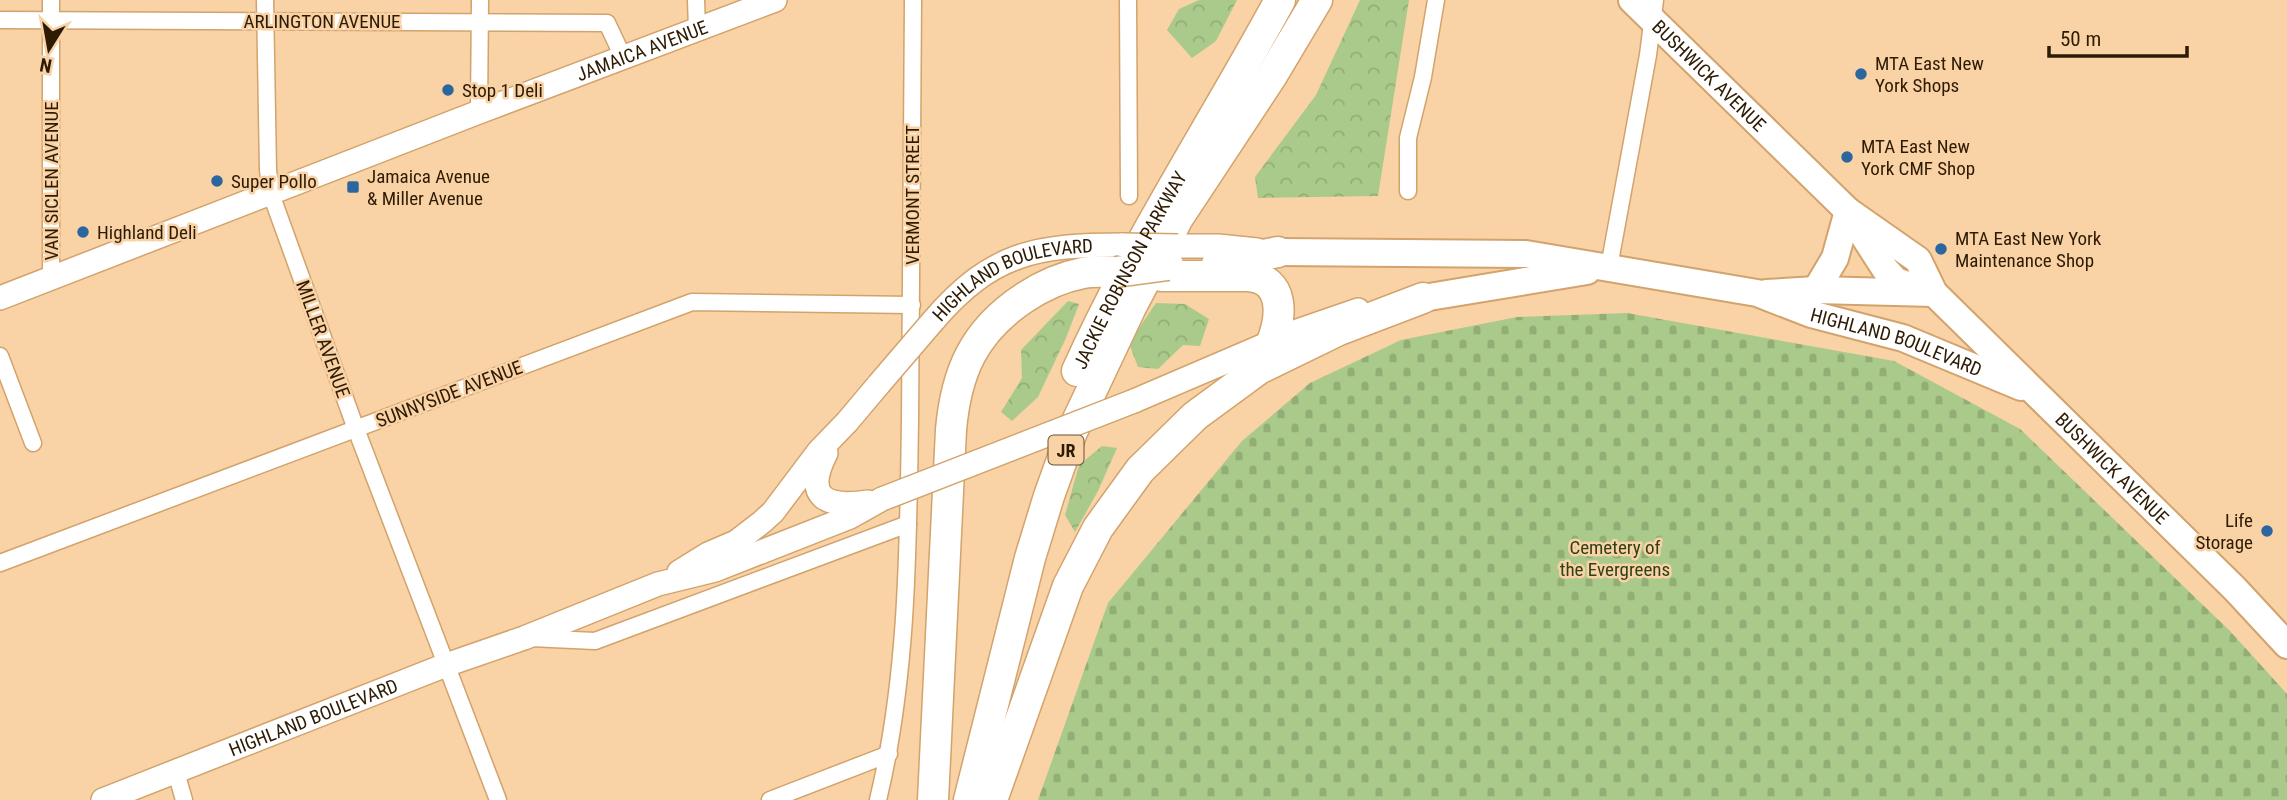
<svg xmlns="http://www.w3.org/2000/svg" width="2287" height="800" viewBox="0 0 2287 800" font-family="'Roboto Condensed',sans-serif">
<defs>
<pattern id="forest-crowns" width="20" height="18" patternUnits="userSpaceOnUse" patternTransform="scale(1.75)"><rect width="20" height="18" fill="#aaca8b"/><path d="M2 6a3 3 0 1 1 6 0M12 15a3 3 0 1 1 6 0" fill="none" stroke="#93ad76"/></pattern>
<pattern id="cemetery-stones" width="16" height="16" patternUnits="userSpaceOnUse" patternTransform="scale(1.75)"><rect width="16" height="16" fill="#aaca8b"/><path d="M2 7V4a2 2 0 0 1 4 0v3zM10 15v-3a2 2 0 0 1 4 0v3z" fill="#93ad76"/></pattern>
</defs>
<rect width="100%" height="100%" fill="#f9d2a5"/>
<g fill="url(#forest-crowns)">
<path d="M1199 0H1237L1216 41 1192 58 1167 30 1179 9Z"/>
<path d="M1360 0H1409L1378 196 1258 198 1255 177 1316 95Z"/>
<path d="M1068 301 1079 304 1066 338 1038 397 1012 421 1001 412 1022 378 1021 350Z"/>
<path d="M1156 303 1185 304 1209 319 1200 346 1183 345 1158 369 1138 367 1129 343Z"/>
<path d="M1102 446 1117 448 1098 491 1075 532 1065 515 1079 465Z"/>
</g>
<path fill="url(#cemetery-stones)" d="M1627 313 1894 361 2020 429 2230 631 2287 694V800H1038L1108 603 1242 441 1310 383 1401 340 1517 317Z"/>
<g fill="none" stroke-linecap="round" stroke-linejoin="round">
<g stroke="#d2a36c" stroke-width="19">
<g id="minor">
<path d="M51 0V278"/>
<path d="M265 0 268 170 271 194 356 429 498 800"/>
<path d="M696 0 697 29"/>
<path d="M1128 0 1129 196"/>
<path d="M0 20 607 23 623 57"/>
<path d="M479 112 480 0"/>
<path d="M1408 191V138L1423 77 1436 0"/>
<path d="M1609 267 1648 55 1655 0"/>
<path d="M0 356 33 443"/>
<path d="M0 563 692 302 912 305"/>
<path d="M530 638 595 641 908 524"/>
<path d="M176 772 184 800"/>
<path d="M770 800 889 754"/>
<path d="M878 800C908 676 908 546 910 420 912 280 913 140 913 0"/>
</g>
</g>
<g stroke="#d2a36c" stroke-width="26">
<g id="secondary">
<path d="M1178 246H1218L1257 250"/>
<path id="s1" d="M0 298 479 112 775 0"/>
<path id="s2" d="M933 321C992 252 1037 245 1123 245"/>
<path d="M1134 401 1300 330 1358 310"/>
<path d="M826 453C803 498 826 508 868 502"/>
<path d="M679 572 708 554 736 542 762 522 773 512 819 451 847 422 879 384"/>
<path id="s3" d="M103 800 446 665 524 638 658 584 715 570 850 517 882 499"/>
</g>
</g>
<g stroke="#d2a36c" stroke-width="30">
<g id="primary">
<path id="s4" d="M1632 0 1848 211 1918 260 1934 293 2235 589 2287 645"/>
<path d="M1856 224 1885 269 1896 281 1919 289"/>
<path id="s5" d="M1278 252 1526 254 1757 293 1811 314 1903 338 2021 387"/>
<path d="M1816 290 1835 258 1848 211"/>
<path d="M1766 293 1816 290 1934 293"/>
<path d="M1423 298 1587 271"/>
</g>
</g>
<g stroke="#d2a36c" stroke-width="33">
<g id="motorway">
<path d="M1217 264 1278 252"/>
<path d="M1161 276H1248C1285 279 1282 316 1272 342"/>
<path id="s6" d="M1077 371C1135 242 1213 124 1280 0"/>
<path d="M933 800 951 430C956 372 974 331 1024 298 1042 286 1062 277 1083 273 1094 271 1105 272 1116 272"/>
<path d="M969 800 1030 558 1049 496 1072 432 1131 307 1178 218 1271 77 1317 0"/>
<path d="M992 800 1068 586 1098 528 1140 470 1195 416 1259 369 1339 330 1423 298"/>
</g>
</g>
<use href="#minor" stroke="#fff" stroke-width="16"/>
<use href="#secondary" stroke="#fff" stroke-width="23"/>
<use href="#primary" stroke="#fff" stroke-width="26"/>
<use href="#motorway" stroke="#fff" stroke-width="30"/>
<g stroke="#d2a36c" stroke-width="26" stroke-linecap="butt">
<g id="secondary-bridge">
<path d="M1123 245 1178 246"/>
<path d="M879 384 933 321"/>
<path d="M882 499 1134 401"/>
</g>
</g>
<g stroke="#d2a36c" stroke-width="33" stroke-linecap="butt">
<path id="motorway-bridge" d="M1116 272 1168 265"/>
</g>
<use href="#secondary-bridge" stroke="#fff" stroke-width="23"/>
<use href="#motorway-bridge" stroke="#fff" stroke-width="30"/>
</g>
<g fill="#2c669e" stroke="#f9d2a5" stroke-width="2.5">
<circle cx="1861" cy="74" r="7"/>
<circle cx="448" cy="90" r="7"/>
<circle cx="1847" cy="157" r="7"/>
<circle cx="217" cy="181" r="7"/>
<rect x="346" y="180" width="14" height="14" rx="3.5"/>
<circle cx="83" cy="232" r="7"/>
<circle cx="1941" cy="249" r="7"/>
<circle cx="2267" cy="531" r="7"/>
</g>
<g text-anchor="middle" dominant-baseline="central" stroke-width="5" stroke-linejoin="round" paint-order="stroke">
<rect fill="#f9d2a5" stroke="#6a5234" stroke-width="2" x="1048.5" y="435.5" width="35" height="29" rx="5"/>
<g font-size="18" font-weight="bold" fill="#2d1b04">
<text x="1066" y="450">JR</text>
</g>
<g font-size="19" fill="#2d1b04" stroke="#f9d2a5">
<text x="322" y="21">ARLINGTON AVENUE</text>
<text stroke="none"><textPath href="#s1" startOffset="688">JAMAICA AVENUE</textPath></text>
<text stroke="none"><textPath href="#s4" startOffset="108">BUSHWICK AVENUE</textPath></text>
<text transform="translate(51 181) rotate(-90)">VAN SICLEN AVENUE</text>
<text transform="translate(912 195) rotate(-90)">VERMONT STREET</text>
<text stroke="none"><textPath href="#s6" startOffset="114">JACKIE ROBINSON PARKWAY</textPath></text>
<text stroke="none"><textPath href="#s2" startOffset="94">HIGHLAND BOULEVARD</textPath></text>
<text transform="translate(323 339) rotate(70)">MILLER AVENUE</text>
<text stroke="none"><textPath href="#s5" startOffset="630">HIGHLAND BOULEVARD</textPath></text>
<text transform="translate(449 394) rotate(-21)">SUNNYSIDE AVENUE</text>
<text stroke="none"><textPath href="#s4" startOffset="674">BUSHWICK AVENUE</textPath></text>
<text stroke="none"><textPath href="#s3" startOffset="226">HIGHLAND BOULEVARD</textPath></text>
</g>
<g font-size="19" fill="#2d1b04" stroke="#f9d2a5" text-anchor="start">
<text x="1875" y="63">MTA East New<tspan x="1875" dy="22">York Shops</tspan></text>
<text x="462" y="90">Stop 1 Deli</text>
<text x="1861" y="146">MTA East New<tspan x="1861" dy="22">York CMF Shop</tspan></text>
<text x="367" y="176">Jamaica Avenue<tspan x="367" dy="22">&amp; Miller Avenue</tspan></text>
<text x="231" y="181">Super Pollo</text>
<text x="97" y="232">Highland Deli</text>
<text x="1955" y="238">MTA East New York<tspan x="1955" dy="22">Maintenance Shop</tspan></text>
<text x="2253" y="520" text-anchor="end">Life<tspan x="2253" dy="22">Storage</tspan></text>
</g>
<g font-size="19" fill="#2e4019" stroke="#f9d2a5">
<text x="1615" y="547">Cemetery of<tspan x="1615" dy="22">the Evergreens</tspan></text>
</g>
</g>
<g transform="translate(49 49) rotate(191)" stroke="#f9d2a5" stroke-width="5" paint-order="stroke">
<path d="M0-5L12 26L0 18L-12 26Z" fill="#2d1b04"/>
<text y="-10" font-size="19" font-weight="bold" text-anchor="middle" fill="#2d1b04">N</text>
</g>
<path d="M2049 46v10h138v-10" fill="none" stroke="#2d1b04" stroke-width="3.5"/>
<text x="2060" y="46" font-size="21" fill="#2d1b04" stroke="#f9d2a5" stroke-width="5" paint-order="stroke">50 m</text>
</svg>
